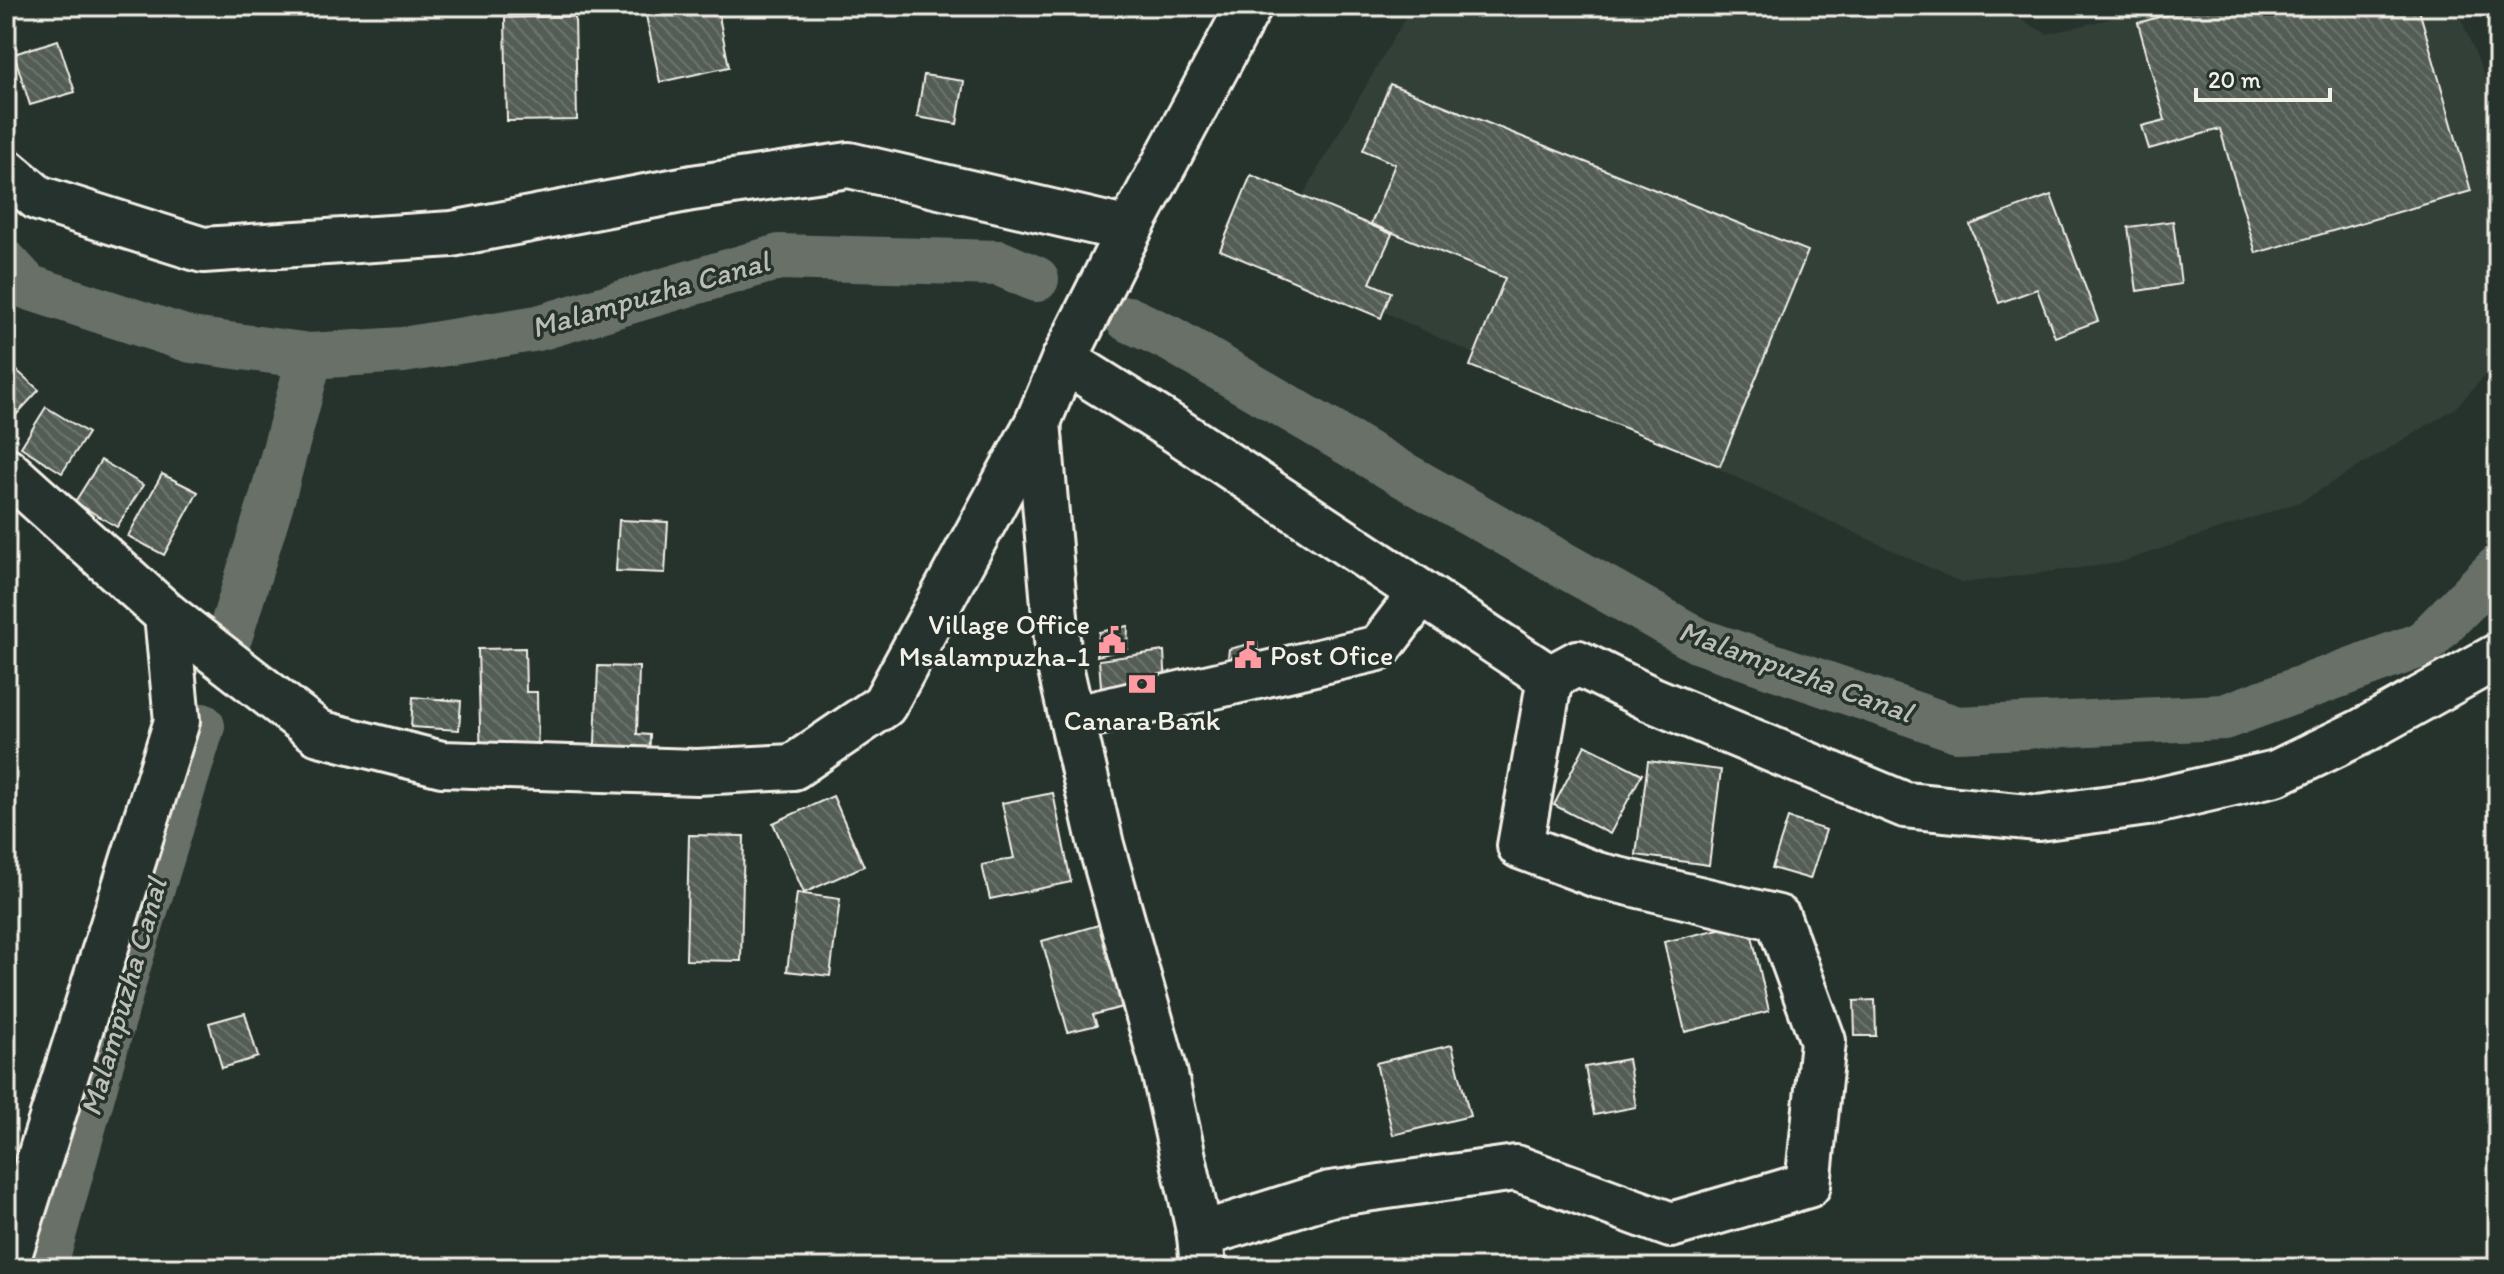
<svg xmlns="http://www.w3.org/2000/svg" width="2504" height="1274" viewBox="0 0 2504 1274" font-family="Itim,sans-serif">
<defs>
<pattern id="building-back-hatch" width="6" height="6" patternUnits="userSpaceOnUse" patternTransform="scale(2)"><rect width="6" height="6" fill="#525c55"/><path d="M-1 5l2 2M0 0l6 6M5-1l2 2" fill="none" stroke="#6c746d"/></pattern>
</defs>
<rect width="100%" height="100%" fill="#26332d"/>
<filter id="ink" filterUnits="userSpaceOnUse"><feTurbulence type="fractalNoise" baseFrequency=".0125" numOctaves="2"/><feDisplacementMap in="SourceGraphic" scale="16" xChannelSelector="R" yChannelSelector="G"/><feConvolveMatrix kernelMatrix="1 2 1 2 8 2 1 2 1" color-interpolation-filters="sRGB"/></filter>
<g filter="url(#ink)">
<path fill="#333f39" d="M1412 6H1996L2047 34 2162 6H2456L2498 109V362L2454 409 2302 501 2119 563 1962 583 1267 257Z"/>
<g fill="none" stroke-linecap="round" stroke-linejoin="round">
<g stroke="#676f68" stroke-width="46">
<path d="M6 263 28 287 191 340 310 356 403 350 538 328 779 257 999 263 1036 279"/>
<path d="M1128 319 1169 338 1409 478 1699 641 1957 729 2224 717 2423 644 2498 568"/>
<path d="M230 635 272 499 310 356"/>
<path d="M44 1268 129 962 202 726"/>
</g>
</g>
<g fill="url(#building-back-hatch)" stroke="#f4f1e8" stroke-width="2">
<path d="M644 6H717L729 67 660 82Z"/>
<path d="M2196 6H2418L2471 191 2256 253 2220 129 2149 149 2142 126 2165 120 2138 23Z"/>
<path d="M575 16 577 120 507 121 505 18Z"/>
<path d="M58 40 75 92 30 105 14 54Z"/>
<path d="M924 75 964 81 957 124 917 117Z"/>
<path d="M1390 84 1808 251 1720 466 1470 366 1505 278 1371 224 1395 164 1363 150Z"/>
<path d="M1251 175 1392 234 1370 283 1391 292 1381 318 1220 250Z"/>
<path d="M2051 195 2098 321 2055 337 2037 289 1999 303 1970 225Z"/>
<path d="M2173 221 2181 284 2137 291 2128 227Z"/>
<path d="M6 361 39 390 6 426Z"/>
<path d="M46 407 88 433 62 473 21 447Z"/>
<path d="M101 460 143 485 117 527 75 502Z"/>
<path d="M162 474 198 492 164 555 128 536Z"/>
<path d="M619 520 668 522 665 573 616 571Z"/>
<path d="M1128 626 1127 649 1097 656 1099 632Z"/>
<path d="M1257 642 1259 676 1226 674 1229 649Z"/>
<path d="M525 648 526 692H537L538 762 481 764 478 649Z"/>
<path d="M1164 651 1167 707 1103 712 1099 660Z"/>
<path d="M598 666 639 667 637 734 650 735 649 771 594 769Z"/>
<path d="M413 697 461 701 459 730 411 727Z"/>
<path d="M1585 745 1642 774 1610 834 1554 805Z"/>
<path d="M1648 761 1721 770 1709 865 1636 855Z"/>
<path d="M1053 793 1071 882 990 899 982 865 1014 858 1002 803Z"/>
<path d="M833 796 864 866 804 893 773 823Z"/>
<path d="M1788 818 1826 830 1810 879 1772 868Z"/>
<path d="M689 835 744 836 741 961 686 960Z"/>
<path d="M797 893 840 899 830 976 787 971Z"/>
<path d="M1749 922 1769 1011 1685 1032 1664 942Z"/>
<path d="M1102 924 1126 1006 1093 1015 1097 1025 1068 1032 1042 941Z"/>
<path d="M1875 1000 1876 1036H1855L1854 1001Z"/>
<path d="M245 1013 258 1057 222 1068 209 1023Z"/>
<path d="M1452 1045 1470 1116 1393 1135 1376 1063Z"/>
<path d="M1628 1059 1636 1107 1594 1115 1585 1067Z"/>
</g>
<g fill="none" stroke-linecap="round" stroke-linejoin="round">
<g stroke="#f4f1e8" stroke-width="50">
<g id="minor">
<path d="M6 171 38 198 203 250 452 234 692 188 849 165 1129 230"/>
<path d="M1064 360 1174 429 1550 678 1520 846 1597 875 1778 918 1823 1041 1808 1185 1671 1225 1516 1168 1330 1194 1200 1235"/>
<path d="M1550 678 1578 663 1651 699 1905 805 2038 818 2147 803 2276 773 2361 732 2498 656"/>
<path d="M1072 719 1379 648 1421 593"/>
<path d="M6 1265 177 721 167 615"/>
</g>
</g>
<g stroke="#f4f1e8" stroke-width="50">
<g id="major">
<path d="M1038 422 1059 662 1101 845 1163 1066 1200 1235 1203 1268"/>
<path d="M6 470 167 615 319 733 442 764 697 772 793 767 884 705 1038 422 1064 360 1129 230 1249 6"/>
</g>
</g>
<use href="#minor" stroke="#26332d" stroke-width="44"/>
<use href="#major" stroke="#26332d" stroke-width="44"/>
</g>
</g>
<defs>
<g id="civic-bare" transform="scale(2.16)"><path d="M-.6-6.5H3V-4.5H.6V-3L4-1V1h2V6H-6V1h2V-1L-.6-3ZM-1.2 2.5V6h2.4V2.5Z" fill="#ff9aa2" stroke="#26332d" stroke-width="2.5" paint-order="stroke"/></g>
<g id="bank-bare" transform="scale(2.16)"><path d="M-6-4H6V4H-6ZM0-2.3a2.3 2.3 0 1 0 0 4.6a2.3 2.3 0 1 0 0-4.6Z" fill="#ff9aa2" stroke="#26332d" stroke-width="2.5" paint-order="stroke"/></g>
</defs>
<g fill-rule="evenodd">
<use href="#civic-bare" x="1112" y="640"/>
<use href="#civic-bare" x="1248" y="655"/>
<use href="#bank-bare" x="1142" y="684"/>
</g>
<g text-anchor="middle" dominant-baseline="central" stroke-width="7" stroke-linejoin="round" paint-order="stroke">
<g font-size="28" fill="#f4f1e8" stroke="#26332d" text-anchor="end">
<text x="1090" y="624">Village Office<tspan x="1090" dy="32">Msalampuzha-1</tspan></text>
<text x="1270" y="655" text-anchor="start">Post Ofice</text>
<text x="1142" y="720" text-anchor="middle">Canara Bank</text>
</g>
<g font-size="30" font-style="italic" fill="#bcbdb5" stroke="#26332d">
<text transform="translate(650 294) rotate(-16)">Malampuzha Canal</text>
<text transform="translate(1796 671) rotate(20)">Malampuzha Canal</text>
<text transform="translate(123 997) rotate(-74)">Malampuzha Canal</text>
</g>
</g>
<rect width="2504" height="1274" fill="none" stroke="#26332d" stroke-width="32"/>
<rect x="16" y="16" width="2472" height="1242" fill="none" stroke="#f4f1e8" stroke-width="3" filter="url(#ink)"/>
<path d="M2196 88v12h134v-12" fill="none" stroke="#f4f1e8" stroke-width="4"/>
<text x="2208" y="88" font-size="24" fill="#f4f1e8" stroke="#26332d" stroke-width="6" paint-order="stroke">20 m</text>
</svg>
